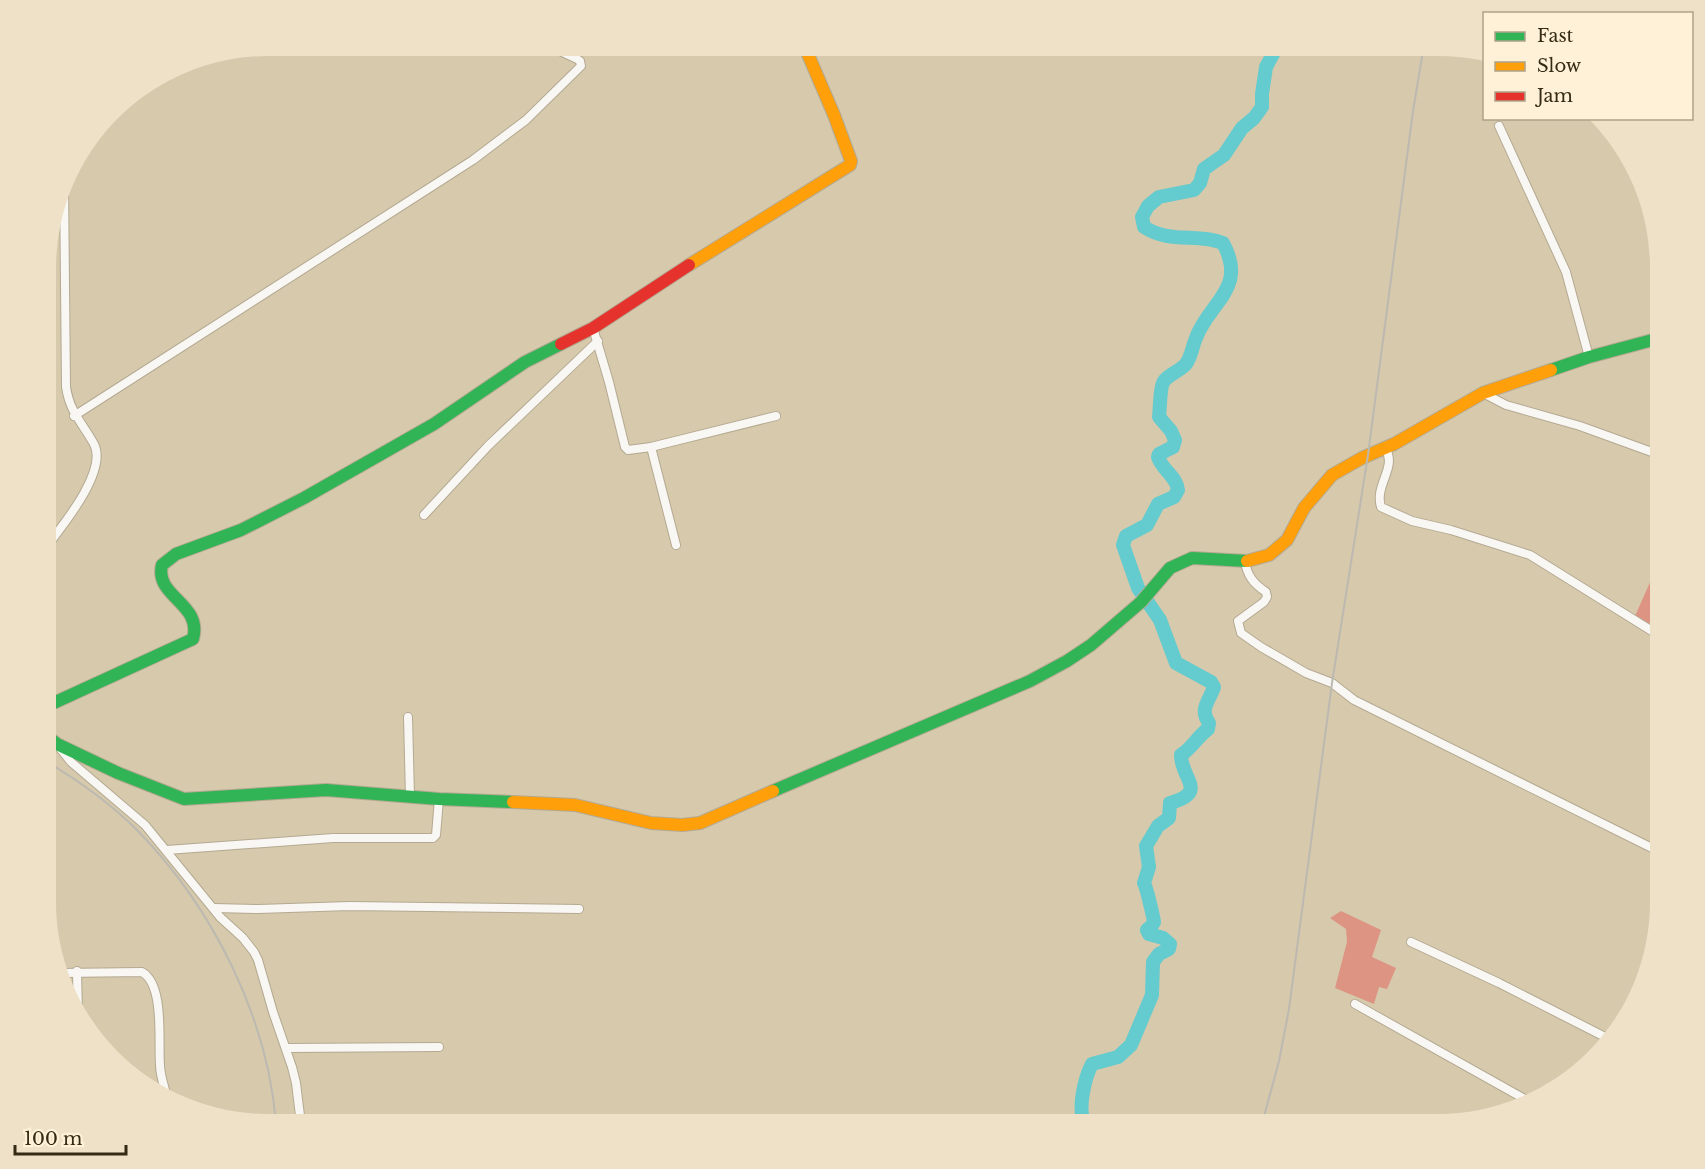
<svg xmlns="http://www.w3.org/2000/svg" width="1705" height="1169" viewBox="0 0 1705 1169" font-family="'Libre Baskerville',serif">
<rect width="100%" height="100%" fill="#d6c9ac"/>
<g fill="#dd9482">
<path d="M1660 560V629L1635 616Z"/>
<path d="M1341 911 1381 930 1372 957 1396 968 1387 989 1379 987 1374 1004 1335 988 1347 942 1346 929 1330 918Z"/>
</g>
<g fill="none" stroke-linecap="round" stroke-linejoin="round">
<path stroke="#64cbce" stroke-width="14" d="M1086 1124C1076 1112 1085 1077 1092 1064L1118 1057 1131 1045 1152 995 1153 962 1159 954 1169 949 1170 944 1163 938 1149 934 1147 930C1149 928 1153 925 1154 922 1154 920 1146 885 1144 883L1149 867 1146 846 1158 826 1169 818 1170 803C1209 792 1181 779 1181 755 1192 748 1197 737 1208 729L1209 723C1199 709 1209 702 1214 687L1211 682 1176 663 1160 620 1138 588 1123 545 1126 536 1147 525 1158 504 1174 497 1178 490C1177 477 1162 470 1158 457L1159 454 1173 447 1175 440 1171 431 1159 417C1160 409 1160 386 1164 381 1169 374 1180 371 1186 364 1192 355 1192 347 1196 338 1209 302 1248 289 1223 243 1197 233 1170 244 1144 227L1142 217 1148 206 1159 197 1194 190 1200 183 1204 169 1224 155 1242 128 1254 118 1262 107V94L1266 67 1278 45"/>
<g stroke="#b4a992" stroke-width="10">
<g id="street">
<path d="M749 50 757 45"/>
<path d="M1499 126 1566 272 1589 357"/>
<path d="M593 328 609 382 625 447 628 450 651 447 776 416"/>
<path d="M1483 393 1506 405 1580 426 1660 455"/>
<path d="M74 416 473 160 526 120 581 66 580 61 577 59 547 45"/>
<path d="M651 447 676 545"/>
<path d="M1385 448C1398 467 1374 485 1381 507L1412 521 1451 530 1530 555 1660 636"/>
<path d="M424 515 488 446 598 341"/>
<path d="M47 546C63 525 108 471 94 444 82 422 70 413 66 387L64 182"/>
<path d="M1245 561C1247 576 1254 584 1266 592L1267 597 1264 602 1238 621 1241 633 1261 647 1306 673 1332 683 1354 700 1660 852"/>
<path d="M408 717 410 797"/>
<path d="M59 747 71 762 145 825 220 917 243 938 254 952 258 960 273 1012 292 1067 296 1083 301 1124"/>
<path d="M167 850 333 838H433L436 835 439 799"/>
<path d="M214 908 259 909 349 906 579 909"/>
<path d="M1411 942 1499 983 1611 1040"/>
<path d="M77 971 78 1016"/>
<path d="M61 973 142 972C165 985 158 1042 160 1065 160 1075 164 1086 167 1097"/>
<path d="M1355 1004 1530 1102"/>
<path d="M287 1048 439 1047"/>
</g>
</g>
<g stroke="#b4a992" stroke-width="14">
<g id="fast">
<path d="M1551 370 1589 357 1660 338"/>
<path d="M47 706 193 639C203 603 154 597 162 565L176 554 241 530 304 498 434 424 525 362 561 344"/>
<path d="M47 736 57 744 118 773 184 799 326 790 439 799 513 802"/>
<path d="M773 791 1030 681 1067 661 1091 645 1141 602 1170 568 1192 558 1247 561"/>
</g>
</g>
<g stroke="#b4a992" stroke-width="14">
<g id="slow">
<path d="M689 265 850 165 851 161 834 115 804 45"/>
<path d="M1247 561 1269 555 1287 540 1304 508 1332 475 1362 458 1394 444 1483 393 1551 370"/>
<path d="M513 802 575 805 651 823 682 825 700 823 773 791"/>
</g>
</g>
<g stroke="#b4a992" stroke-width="14">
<path id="jam" d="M561 344 593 328 689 265"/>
</g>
<use href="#street" stroke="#f9f7f3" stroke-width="8"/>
<use href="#fast" stroke="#30b455" stroke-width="12"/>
<use href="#slow" stroke="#ff9f0a" stroke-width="12"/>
<use href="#jam" stroke="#e5322d" stroke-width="12"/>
<g stroke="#bcb9b1" stroke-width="2">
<path d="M47 762C79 781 111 804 138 831 212 907 268 1017 276 1124"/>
<path d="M1262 1124 1279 1061 1289 1009 1332 683 1368 455 1413 111 1424 45"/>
</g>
</g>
<path d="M0 0H1705V1169H0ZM268 56H1438A212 212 0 0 1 1650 268V902A212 212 0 0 1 1438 1114H268A212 212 0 0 1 56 902V268A212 212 0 0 1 268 56Z" fill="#eee1c7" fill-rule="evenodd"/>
<rect x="1483" y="12" width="210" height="108" fill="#fef1d7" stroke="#ada289" stroke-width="1.5"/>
<rect x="1495" y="32" width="30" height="9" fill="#30b455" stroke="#ada289" stroke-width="1.5"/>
<text x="1537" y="42" font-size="18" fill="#342b15">Fast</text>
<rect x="1495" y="62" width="30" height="9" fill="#ff9f0a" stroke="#ada289" stroke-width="1.5"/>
<text x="1537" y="72" font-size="18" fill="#342b15">Slow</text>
<rect x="1495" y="92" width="30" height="9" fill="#e5322d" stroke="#ada289" stroke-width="1.5"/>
<text x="1537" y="102" font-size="18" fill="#342b15">Jam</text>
<path d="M15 1145v9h111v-9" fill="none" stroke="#342b15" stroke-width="3"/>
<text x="24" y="1145" font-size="18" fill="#342b15" stroke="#fef1d7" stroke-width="4.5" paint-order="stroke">100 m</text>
</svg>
